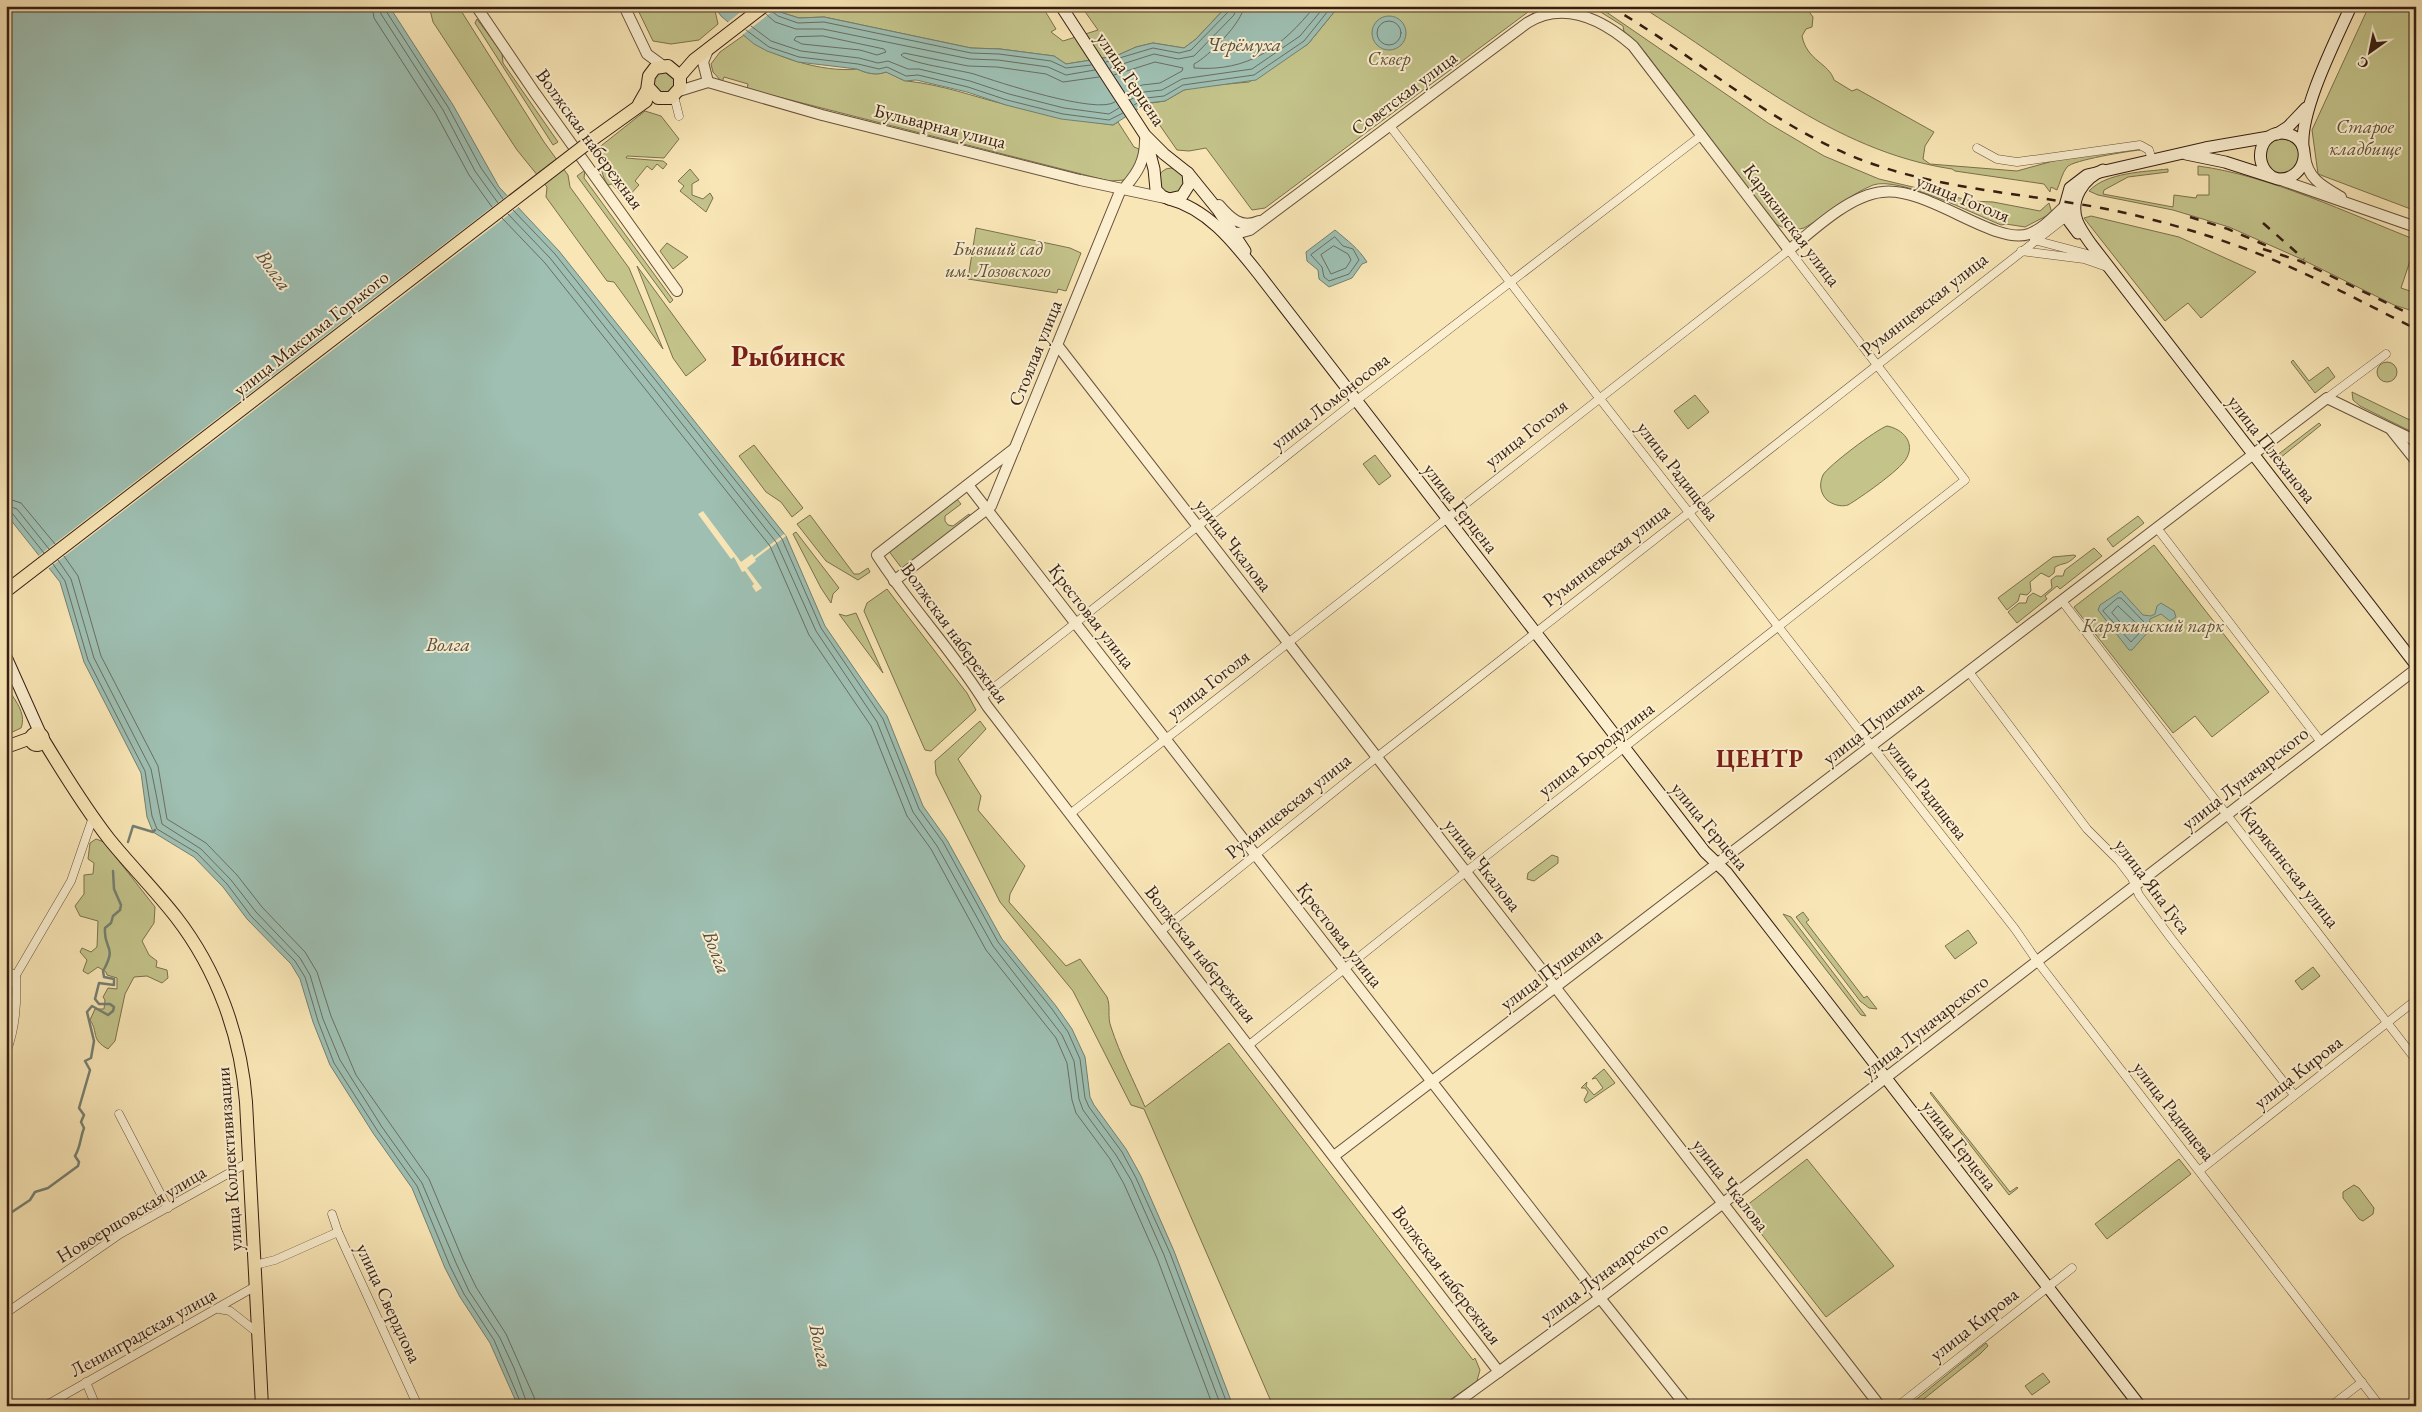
<svg xmlns="http://www.w3.org/2000/svg" width="2422" height="1412" viewBox="0 0 2422 1412" font-family="'EB Garamond',serif">
<rect width="100%" height="100%" fill="#f9e6b6"/>
<filter id="stains"><feTurbulence type="fractalNoise" baseFrequency=".004" numOctaves="4"/><feColorMatrix values="0 0 0 0 .2 0 0 0 0 .09 0 0 0 0 .02 0 0 0 .5 -.17"/></filter>
<radialGradient id="worn" r=".72"><stop offset=".6" stop-color="#630" stop-opacity="0"/><stop offset="1" stop-color="#630" stop-opacity=".3"/></radialGradient>
<g fill="#c3c38a" stroke="#7c704e">
<path d="M429 6H458L544 142 568 175 570 187 629 268 663 349 614 282 607 281 546 197 547 187 517 150 433 22Z"/>
<path d="M636 6H714L718 24 699 40 671 44 653 41Z"/>
<path d="M772 6H1042L1056 29 1051 32 1063 41 1098 30 1081 6H1227L1196 39 1184 48 1153 43 1136 47 1116 56 1066 64 1054 56 1000 49 971 48 824 17 799 18 780 12Z"/>
<path d="M1339 6H1536L1265 208 1252 210 1206 148 1189 151 1177 150 1145 104 1165 101 1184 90 1195 87 1249 82 1308 44Z"/>
<path d="M1591 6 1599 7 1768 123 1824 156 1879 179 1972 201 1993 202 2040 211 2049 203 2052 213 2025 227 2006 224 2001 225C1974 214 1899 176 1873 185 1848 195 1828 215 1804 228 1793 231 1784 229 1774 223L1644 51 1624 32 1623 26Z"/>
<path d="M1640 6H1805L1813 17 1812 27 1806 29 1802 36C1807 61 1829 63 1834 80L1852 91 1857 89 1934 132 1925 146 1923 159 1930 164 2017 171 2064 158 2138 149 2140 150C2129 151 2073 160 2067 167 2062 173 2060 183 2057 190L2051 187 2050 192 2044 184 1955 171 1952 169C1832 151 1740 68 1640 6Z"/>
<path d="M2369 6H2416V211L2318 174 2312 130Z"/>
<path d="M477 19 502 53 503 63 558 142 553 145 475 23Z"/>
<path d="M744 35C769 57 825 73 857 69 866 73 876 76 886 72 893 74 900 80 907 81 943 85 972 96 1007 105 1042 114 1077 120 1113 125L1118 122 1134 147 1139 149 1140 160 1125 180 1109 181 747 89 748 84 724 77 722 82 713 72 711 64 720 52Z"/>
<path d="M660 70 676 77 673 91 663 94 652 83Z"/>
<path d="M645 111 661 116 679 139 664 158 627 156 626 158 663 161 667 164 663 169 657 164 652 170 647 166 635 181 639 185 625 200 612 184 608 185C602 176 599 166 602 155L592 153Z"/>
<circle cx="2282" cy="156" r="17"/>
<path d="M2198 166C2268 175 2350 214 2416 240V256L2412 255 2401 288 2416 293V312L2394 305 2299 258 2229 227 2173 210 2098 195 2089 191C2107 172 2144 172 2168 169V172L2128 177 2104 190 2103 194 2173 207 2174 195 2196 198 2197 195H2209V175H2198Z"/>
<circle cx="1171" cy="181" r="13"/>
<path d="M690 169 699 180 692 184V195L703 199 710 193 713 198 706 212 680 191 684 186 678 181Z"/>
<path d="M585 170 584 178 673 300 670 303 577 176Z"/>
<path d="M2091 216 2179 237 2256 272 2201 318 2188 303 2165 321 2084 218Z"/>
<path d="M976 228 1070 248 1081 253 1066 291 1058 289 1057 293 968 279Z"/>
<path d="M667 243 688 257 673 269 660 251Z"/>
<path d="M637 266 706 360 686 376 673 358Z"/>
<path d="M2293 360 2309 381 2328 367 2335 377 2315 393 2291 362Z"/>
<circle cx="2387" cy="372" r="10"/>
<path d="M2352 392 2416 423V434L2360 406 2353 400Z"/>
<path d="M1695 395 1709 412 1688 429 1674 411Z"/>
<path d="M2319 423 2321 425 2280 458 2304 489 2301 492 2277 461 2276 456Z"/>
<path d="M1887 426C1903 429 1916 443 1906 459 1900 470 1860 498 1848 505 1841 507 1833 505 1827 500 1820 493 1819 484 1823 475 1828 466 1877 429 1887 426Z"/>
<path d="M754 445 803 508 792 517 781 502 766 492 739 456Z"/>
<path d="M1375 455 1391 476 1379 485 1363 464Z"/>
<path d="M956 498 961 504 945 516V521L948 525 953 526 969 514 972 519 903 570 888 550Z"/>
<path d="M810 515 854 574H859L868 568 870 572 858 580 826 561 797 524Z"/>
<path d="M2138 516 2144 523 2113 547 2107 539Z"/>
<path d="M796 532 839 588 833 594 831 603 821 588 793 534Z"/>
<path d="M2154 545 2269 692 2212 737 2195 716 2173 733 2074 607Z"/>
<path d="M2094 548 2102 556 2060 589 2057 586 2045 596 2047 599 2017 623 2008 612 2019 603H2026L2028 597 2033 593 2041 597 2052 588 2051 580 2056 576H2063L2065 570Z"/>
<path d="M2074 555 2076 556C2066 566 2064 562 2055 567L2054 573 2049 577 2041 573 2030 582 2031 591 2027 595 2020 594 2018 601 2007 610 1998 598 2053 557Z"/>
<path d="M887 589 967 693 976 710 931 751 925 750 864 611 867 603Z"/>
<path d="M856 613 883 673 839 614 846 616Z"/>
<path d="M6 686C14 699 27 713 21 728L6 735Z"/>
<path d="M980 721 986 729 958 759 981 796 978 810 1025 866 1010 894 1009 902 1066 966 1080 959 1107 997C1111 1006 1107 1017 1111 1027 1120 1055 1134 1081 1145 1107L1229 1043 1473 1360 1475 1358 1480 1370 1477 1381 1441 1406H1273L1144 1109 1131 1105 1073 991 1000 902 936 774 935 761Z"/>
<path d="M96 839 104 842 155 907 154 923 142 941 149 955 157 961 156 967 167 970 168 978 162 983 147 976 134 977 125 994 115 1041 108 1049C90 1039 99 1033 90 1020L95 1009H104L105 1000 103 997 108 988 117 989V978L107 975 106 972 98 967 88 974 83 971 87 960 80 952 82 948 91 952 97 947 98 921 80 916 75 906 84 894V875L93 874 94 863 88 859 90 843Z"/>
<path d="M1552 855 1558 857V863L1534 881 1527 879 1528 873Z"/>
<path d="M1803 912 1809 920 1806 922 1864 998 1867 996 1877 1009 1869 1008 1860 1001 1796 917Z"/>
<path d="M1783 914 1791 917 1866 1016 1861 1015Z"/>
<path d="M1968 930 1977 943 1955 959 1945 946Z"/>
<path d="M2313 967 2320 976 2302 990 2295 981Z"/>
<path d="M1604 1069 1615 1083 1586 1103 1584 1100 1588 1092 1585 1088H1581L1587 1082 1586 1086 1594 1095 1603 1088 1596 1078 1592 1079Z"/>
<path d="M1931 1092 2010 1192 2017 1187 2018 1188 2009 1195 1930 1093Z"/>
<path d="M1807 1159 1894 1266 1826 1317 1742 1209Z"/>
<path d="M2179 1159 2191 1174 2107 1239 2095 1224Z"/>
<path d="M2354 1185 2359 1188 2374 1208 2373 1214 2363 1221 2359 1219 2343 1198V1192Z"/>
<path d="M1986 1343 1988 1346 1980 1354 1915 1406H1908Z"/>
<path d="M2043 1373 2050 1382 2032 1395 2025 1386Z"/>
</g>
<g fill="#9ebfb2" stroke="#747f72">
<path d="M6 6H389L453 105 499 187 559 251 786 536 825 626 887 716 923 806 947 840 1002 939 1056 1006 1072 1029 1085 1057 1090 1097 1094 1105 1126 1149 1141 1176 1174 1251 1233 1406H518L490 1343 460 1297 445 1268 412 1188 373 1133 330 1065 313 1022 300 979 291 964 247 919 223 887 194 857 153 832 147 817 141 773 84 662 60 582 6 514Z"/>
<path d="M714 6H772L780 12 799 18 824 17 971 48 1000 49 1054 56 1066 64 1116 56 1136 47 1153 43 1184 48 1196 39 1227 6H1339L1308 44 1256 80 1184 90 1165 101 1147 103 1113 125 1061 119 1006 105 967 92 916 80 905 81 886 72C876 76 866 73 857 69L798 62 767 51 754 44 721 16Z"/>
<circle cx="1389" cy="33" r="17"/>
<path d="M1335 230C1348 241 1358 248 1367 262L1362 264 1352 278 1329 287 1319 279 1318 270 1307 261 1306 252Z"/>
<path d="M2121 591 2143 615 2151 616 2155 614 2157 606 2161 603 2174 611 2176 617 2170 621 2161 614 2150 619 2148 632 2132 650H2129L2098 610 2100 605Z"/>
</g>
<g fill="#f9e6b6">
<path d="M748 6 778 7 741 36 727 23Z"/>
<path d="M509 194 520 206 48 569 37 557Z"/>
<path d="M703 511 741 562 752 554 754 557 784 534 786 536 755 559 756 561 747 568 762 588 756 592 752 586 754 584 745 571 742 572 734 557 731 559 698 514Z"/>
</g>
<g fill="none" stroke-linecap="round" stroke-linejoin="round">
<g stroke="#6a6e62" stroke-width="1">
<path d="M372 6 374 18 436 114 469 175 492 207"/>
<path d="M379 6 381 14 443 110 475 171 498 203"/>
<path d="M385 6 386 11 448 107 481 168 503 199"/>
<path d="M1244 6C1243 22 1208 57 1194 64V68C1249 72 1282 47 1315 6"/>
<path d="M770 10 778 16 798 23 824 22 971 53 999 54 1051 61 1066 68 1091 65"/>
<path d="M766 14 775 22 796 29H823L970 59 998 60 1048 67 1066 75 1095 70"/>
<circle cx="1389" cy="33" r="12"/>
<path d="M751 26 771 41 801 51 859 58 878 63 888 61 908 69H919L970 81 1009 94 1064 108 1109 114 1119 108"/>
<path d="M746 30 769 47 799 57 858 64 879 69 887 67 906 76 918 75 968 87 1007 100 1063 114 1109 120 1123 113"/>
<path d="M823 36 884 49 886 52 877 55 860 50 802 44 794 40 796 37Z"/>
<path d="M1106 62 1153 48 1179 53 1191 50 1229 11 1230 6"/>
<path d="M1110 68 1154 54 1178 59 1194 56 1234 15 1236 6"/>
<path d="M1114 75 1155 62 1183 68 1182 71 1160 83 1142 85 1126 94"/>
<path d="M1099 77 1063 82 1046 74 997 67 968 66 904 53 901 55C907 63 960 70 974 74 998 82 1097 115 1115 102"/>
<path d="M1130 100 1144 92 1162 90 1182 79 1252 69 1300 36 1325 6"/>
<path d="M1134 105 1146 98 1164 96 1183 85 1254 75 1304 41 1332 6"/>
<path d="M513 210 555 254 782 539 821 628 883 719 919 809 943 842 998 942 1052 1009 1068 1032 1080 1059 1085 1098 1089 1107 1122 1152 1136 1178 1170 1253 1228 1406"/>
<path d="M508 214 550 258 776 542 816 631 877 722 913 812 937 846 993 946 1062 1035 1074 1061 1079 1099 1083 1110 1116 1155 1131 1180 1164 1255 1221 1406"/>
<path d="M502 218 545 263 770 546 809 635 871 726 907 816 931 849 986 950 1056 1038 1067 1063 1072 1100 1076 1113 1110 1159 1124 1184 1157 1258 1213 1406"/>
<path d="M1335 237 1343 246 1353 249 1359 260 1349 274 1329 281 1324 277 1322 267 1311 255Z"/>
<path d="M1334 246 1348 254 1351 260 1346 268 1331 274 1321 255Z"/>
<path d="M6 498 21 503 55 544"/>
<path d="M6 505 17 509 49 549"/>
<path d="M6 511 12 513 44 553"/>
<path d="M64 556 78 576 101 656 158 766 167 819 206 843 237 875 262 907 305 952 317 972 331 1016 356 1075 429 1179 463 1260 476 1287 506 1334 534 1397 536 1406"/>
<path d="M58 560 71 579 94 658 151 769 162 824 201 849 231 880 256 912 300 958 310 975 323 1019 340 1060 382 1127 422 1183 456 1263 469 1291 500 1338 514 1368 528 1406"/>
<path d="M53 564 65 581 88 660 145 771 152 816 157 829 197 853 227 884 251 916 295 961 305 977 318 1021 334 1063 377 1130 417 1186 450 1266 464 1294 494 1340 522 1406"/>
<path d="M2118 598H2121L2144 622 2143 629 2131 642 2103 611Z"/>
<path d="M2118 606 2137 624 2131 632 2128 631 2112 613Z"/>
</g>
<g stroke="#747f72" stroke-width="2.5">
<path d="M128 842 133 826 153 832 155 830"/>
<path d="M6 1216 30 1200 35 1192 48 1188 78 1166 79 1162 75 1156C81 1146 80 1138 84 1128L81 1122 84 1115 79 1108 90 1070 85 1061 91 1058 94 1041 87 1012 92 1006 108 1015 113 1011 114 1007 110 1004H99L95 999 99 983 114 985V979L104 977 103 971C118 945 103 950 105 928L111 923 113 916 120 910 121 905 114 889 113 871"/>
</g>
<g stroke="#67503c" stroke-width="9">
<g id="minor">
<path d="M674 96 679 116"/>
<path d="M1390 126 1593 390 2015 929 2037 961 2380 1406"/>
<path d="M1977 148 1997 159 2017 162 2140 145 2149 150 2152 160"/>
<path d="M2034 240 2099 257"/>
<path d="M2021 251 2084 259 2107 267"/>
<path d="M2327 398 2386 354"/>
<path d="M2157 528 2321 742"/>
<path d="M2062 601 2416 1060"/>
<path d="M1969 672 2087 829 2119 861 2132 878 2139 895 2170 937 2294 1095"/>
<path d="M982 697 1357 400 1702 135"/>
<path d="M1070 814 1789 250 1965 480 1458 878 1249 1045"/>
<path d="M1161 931 1377 757 2070 214"/>
<path d="M6 971 16 975C17 1002 16 1027 6 1053"/>
<path d="M6 988 16 975 71 881 93 817"/>
<path d="M119 1114 168 1208"/>
<path d="M2200 1170 2416 1000"/>
<path d="M332 1214 338 1232 418 1406"/>
<path d="M255 1265 275 1260 338 1232"/>
<path d="M219 1309 230 1311 258 1333"/>
<path d="M6 1313 120 1234 249 1162"/>
<path d="M86 1382 96 1406"/>
<path d="M45 1406 256 1286"/>
<path d="M1898 1406 2072 1268"/>
<path d="M2331 1406 2362 1382"/>
</g>
</g>
<g stroke="#67503c" stroke-width="12">
<g id="tertiary">
<path d="M476 6 535 93 677 291"/>
<path d="M624 6 647 54 662 65"/>
<path d="M708 82 822 115 1080 180 1165 198"/>
<path d="M708 82 703 62 708 50"/>
<path d="M679 91 708 82"/>
<path d="M2305 156C2307 178 2322 186 2341 197"/>
<path d="M2278 179 2416 227"/>
<path d="M1126 186C1138 172 1145 160 1145 141"/>
<path d="M1219 205C1230 218 1241 229 1259 221"/>
<path d="M1228 232 1239 233 1250 230 1527 23C1564 0 1603 20 1633 46L1789 250C1813 230 1850 195 1882 192 1928 186 1994 246 2029 234 2044 228 2054 216 2065 206"/>
<path d="M1058 346 1880 1406"/>
<path d="M2392 431 2416 461"/>
<path d="M1015 448 877 555C911 608 955 653 987 706L1499 1372"/>
<path d="M968 485 1600 1298 1686 1406"/>
<path d="M894 581 991 506 1121 189"/>
<path d="M1334 1156 2327 398 2416 441"/>
<path d="M1452 1406 1600 1298 2416 669"/>
</g>
</g>
<g stroke="#361e13" stroke-width="13">
<g id="secondary">
<path d="M1061 6 1145 135 1164 154 1188 173 1189 185 1182 196 1169 199 1162 196 1156 190 1154 169 1145 135"/>
<path d="M2277 134 2288 127 2306 108"/>
<path d="M2303 147C2300 110 2335 42 2351 6"/>
<path d="M2186 154 2225 162 2278 179C2306 181 2315 141 2288 134 2261 127 2251 162 2271 176"/>
<path d="M2103 170C2084 178 2069 199 2077 221 2080 229 2086 237 2091 244L2416 665"/>
<path d="M1188 173 1218 210 1245 251"/>
<path d="M1169 199C1208 209 1234 243 1258 273L1705 852 1727 873 2140 1406"/>
<path d="M2078 233 2066 217 2065 206 2070 188 2087 175 2205 148 2269 137"/>
<path d="M6 657 40 733"/>
</g>
</g>
<g stroke="#361e13" stroke-width="14">
<g id="primary">
<path d="M680 76 694 60 764 6"/>
<path d="M639 104 647 90 649 76 655 68 668 66 680 76V88L671 98H658L648 87"/>
<path d="M593 139 646 101"/>
<circle cx="37" cy="739" r="6"/>
<path d="M44 741C64 774 85 808 109 839 130 865 155 890 176 917 217 970 241 1036 246 1102L262 1406"/>
<path d="M6 747 31 738"/>
</g>
</g>
<use href="#minor" stroke="#fbefd0" stroke-width="8"/>
<use href="#tertiary" stroke="#fbefd0" stroke-width="10"/>
<use href="#secondary" stroke="#fbefd0" stroke-width="11"/>
<use href="#primary" stroke="#f9e6b6" stroke-width="12"/>
<g stroke="#361e13" stroke-width="2.5" stroke-dasharray="9 9" stroke-linecap="butt">
<path d="M1609 6C1697 56 1774 129 1870 163 1954 193 2044 194 2130 214 2176 225 2221 239 2264 256 2316 277 2366 304 2416 329"/>
<path d="M2190 217 2228 229 2272 248"/>
<path d="M2263 223 2304 259"/>
<path d="M2263 249 2300 261 2416 317"/>
</g>
<g stroke="#361e13" stroke-width="14" stroke-linecap="butt">
<path id="primary-bridge" d="M6 591 593 139"/>
</g>
<use href="#primary-bridge" stroke="#f9e6b6" stroke-width="12"/>
</g>
<g text-anchor="middle" dominant-baseline="central" stroke-width="4" stroke-linejoin="round" paint-order="stroke">
<g font-size="19" font-style="italic" fill="#605037" stroke="#fbefd0">
<text x="1389" y="58">Сквер</text>
<text x="2365" y="126">Старое<tspan x="2365" dy="22">кладбище</tspan></text>
<text x="998" y="248">Бывший сад<tspan x="998" dy="22">им. Лозовского</tspan></text>
<text x="2153" y="625">Карякинский парк</text>
</g>
<g font-size="19" fill="#361e13" stroke="#fbefd0">
<text transform="translate(1131 79) rotate(56)">улица Герцена</text>
<text transform="translate(1404 93) rotate(-37)">Советская улица</text>
<text transform="translate(940 126) rotate(14)">Бульварная улица</text>
<text transform="translate(590 139) rotate(54)">Волжская набережная</text>
<text transform="translate(1963 198) rotate(22)">улица Гоголя</text>
<text transform="translate(1792 225) rotate(53)">Карякинская улица</text>
<text transform="translate(1924 304) rotate(-38)">Румянцевская улица</text>
<text transform="translate(311 333) rotate(-38)">улица Максима Горького</text>
<text transform="translate(1035 353) rotate(-68)">Стоялая улица</text>
<text transform="translate(1330 401) rotate(-38)">улица Ломоносова</text>
<text transform="translate(1526 433) rotate(-38)">улица Гоголя</text>
<text transform="translate(2272 449) rotate(52)">улица Плеханова</text>
<text transform="translate(1678 471) rotate(52)">улица Радищева</text>
<text transform="translate(1461 508) rotate(52)">улица Герцена</text>
<text transform="translate(1234 545) rotate(52)">улица Чкалова</text>
<text transform="translate(1606 555) rotate(-38)">Румянцевская улица</text>
<text transform="translate(1092 616) rotate(52)">Крестовая улица</text>
<text transform="translate(955 633) rotate(54)">Волжская набережная</text>
<text transform="translate(1208 684) rotate(-38)">улица Гоголя</text>
<text transform="translate(1873 723) rotate(-38)">улица Пушкина</text>
<text transform="translate(1596 749) rotate(-38)">улица Бородулина</text>
<text transform="translate(2245 778) rotate(-38)">улица Луначарского</text>
<text transform="translate(1927 790) rotate(52)">улица Радищева</text>
<text transform="translate(1288 806) rotate(-39)">Румянцевская улица</text>
<text transform="translate(1710 826) rotate(50)">улица Герцена</text>
<text transform="translate(1483 865) rotate(52)">улица Чкалова</text>
<text transform="translate(2290 867) rotate(52)">Карякинская улица</text>
<text transform="translate(2153 886) rotate(53)">улица Яна Гуса</text>
<text transform="translate(1340 935) rotate(52)">Крестовая улица</text>
<text transform="translate(1201 954) rotate(52)">Волжская набережная</text>
<text transform="translate(1551 969) rotate(-37)">улица Пушкина</text>
<text transform="translate(1925 1026) rotate(-38)">улица Луначарского</text>
<text transform="translate(2298 1072) rotate(-38)">улица Кирова</text>
<text transform="translate(2174 1111) rotate(52)">улица Радищева</text>
<text transform="translate(1960 1145) rotate(52)">улица Герцена</text>
<text transform="translate(229 1159) rotate(-94)">улица Коллективизации</text>
<text transform="translate(1731 1185) rotate(52)">улица Чкалова</text>
<text transform="translate(131 1214) rotate(-31)">Новоершовская улица</text>
<text transform="translate(1604 1272) rotate(-37)">улица Луначарского</text>
<text transform="translate(1447 1275) rotate(53)">Волжская набережная</text>
<text transform="translate(389 1303) rotate(65)">улица Свердлова</text>
<text transform="translate(1974 1324) rotate(-38)">улица Кирова</text>
<text transform="translate(143 1332) rotate(-29)">Ленинградская улица</text>
</g>
<g font-size="20" font-style="italic" fill="#554e43" stroke="#fbefd0">
<text x="1244" y="44">Черёмуха</text>
<text transform="translate(274 270) rotate(54)">Волга</text>
<text x="448" y="644">Волга</text>
<text transform="translate(717 952) rotate(69)">Волга</text>
<text transform="translate(821 1346) rotate(77)">Волга</text>
</g>
<g font-size="24" font-weight="bold" letter-spacing="1" fill="#7a1f14" stroke="#fbefd0">
<text x="1760" y="758">ЦЕНТР</text>
</g>
<g font-size="29" font-weight="bold" fill="#7a1f14" stroke="#fbefd0">
<text x="788" y="356">Рыбинск</text>
</g>
</g>
<rect width="2422" height="1412" fill="none" stroke="#f9e6b6" stroke-width="25"/>
<rect x="8" y="8" width="2407" height="1397" fill="none" stroke="#361e13" stroke-width="2.5"/>
<rect x="12" y="12" width="2397" height="1387" fill="none" stroke="#361e13"/>
<g transform="translate(2370 52) rotate(213)" stroke="#fbefd0" stroke-width="4" paint-order="stroke">
<path d="M0-4L9 19L0 12L-9 19Z" fill="#361e13"/>
<text y="-8" font-size="14" font-weight="bold" text-anchor="middle" fill="#361e13">С</text>
</g>
<rect width="100%" height="100%" filter="url(#stains)"/>
<rect width="100%" height="100%" fill="url(#worn)"/>
</svg>
